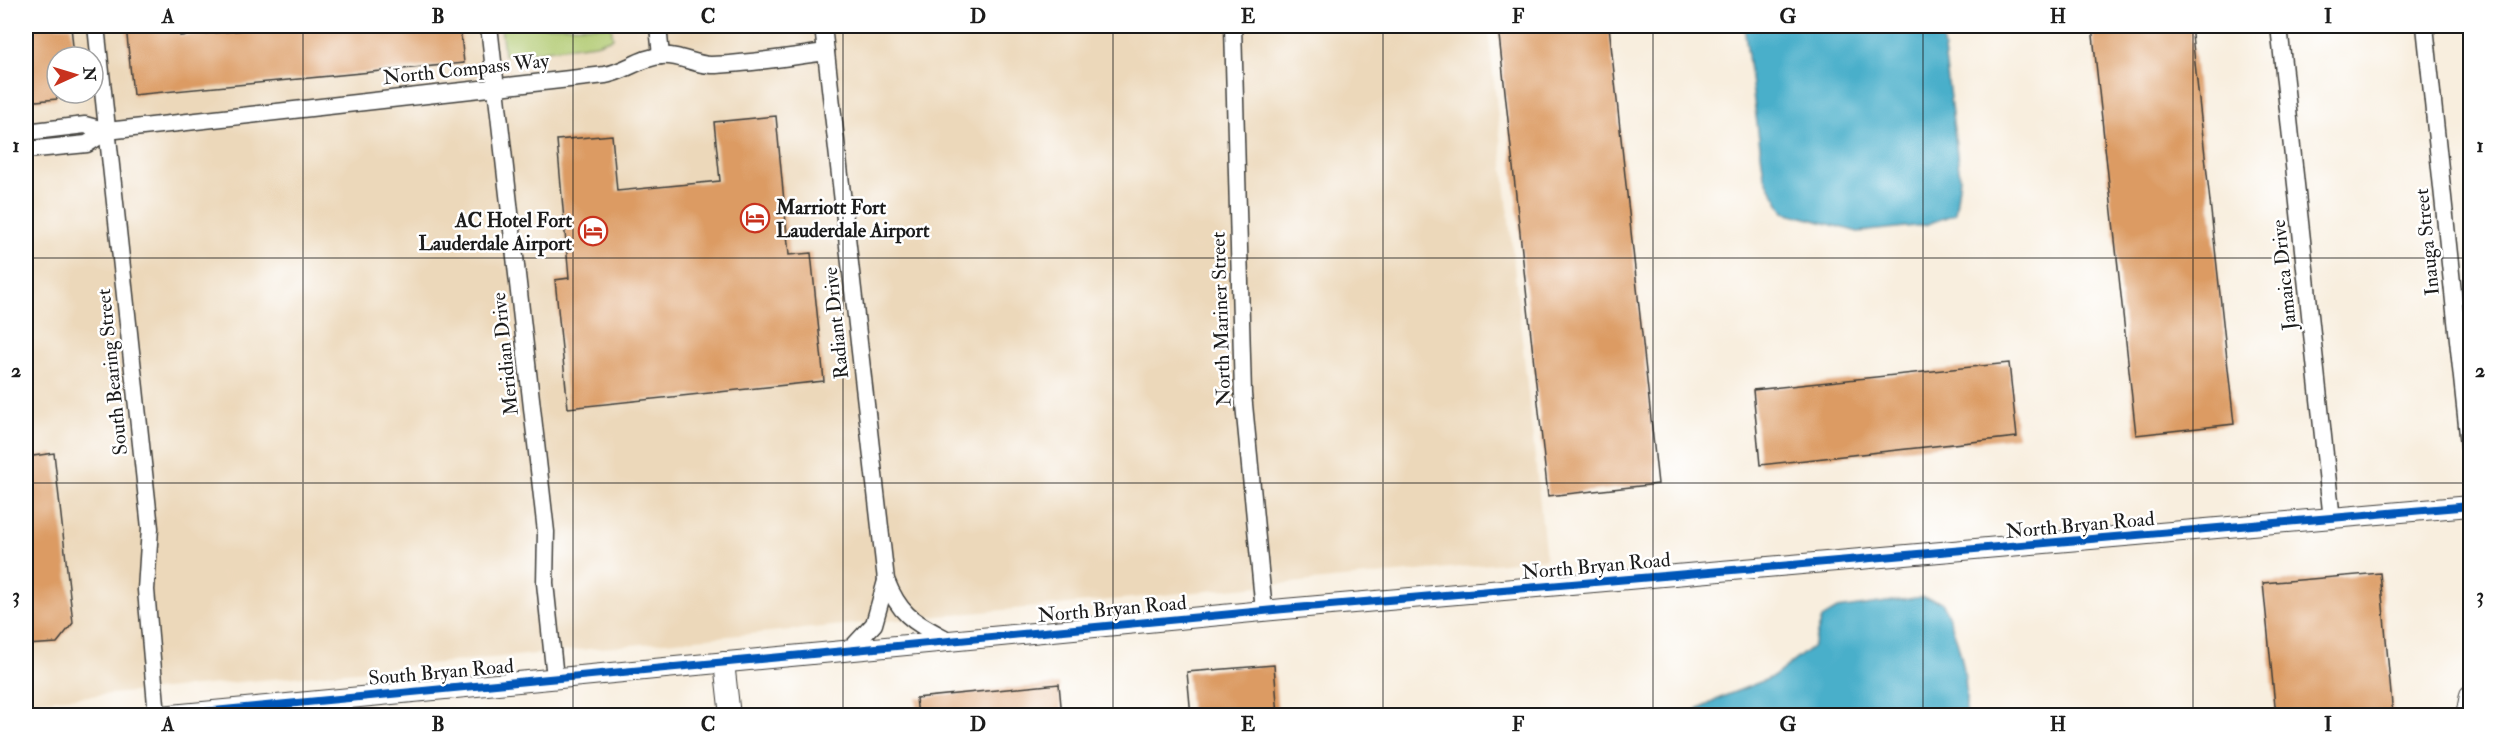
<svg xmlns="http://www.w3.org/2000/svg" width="2496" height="741" viewBox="0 0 2496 741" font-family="'IM FELL Double Pica',serif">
<rect width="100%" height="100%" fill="#fff"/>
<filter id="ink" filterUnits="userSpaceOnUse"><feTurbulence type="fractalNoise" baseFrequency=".0167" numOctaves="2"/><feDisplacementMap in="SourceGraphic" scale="12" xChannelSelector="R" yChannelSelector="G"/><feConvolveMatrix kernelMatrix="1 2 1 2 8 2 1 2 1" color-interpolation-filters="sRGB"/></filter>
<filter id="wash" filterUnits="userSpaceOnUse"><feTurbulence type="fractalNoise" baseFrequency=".008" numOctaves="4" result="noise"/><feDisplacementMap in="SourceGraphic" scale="24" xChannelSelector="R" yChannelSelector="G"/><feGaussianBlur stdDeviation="1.35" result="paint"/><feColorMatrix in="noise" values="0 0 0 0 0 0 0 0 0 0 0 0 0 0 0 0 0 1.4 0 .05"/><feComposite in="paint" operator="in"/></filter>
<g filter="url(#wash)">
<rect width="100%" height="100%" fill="#f8eede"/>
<path fill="#ecd8ba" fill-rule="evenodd" d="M26 26H1488L1546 559 26 702ZM57 57H93V93H57Z"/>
<path fill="#b0c96f" stroke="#667246" stroke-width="1.5" d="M501 26H611L613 38 596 44 504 55Z"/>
<g fill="#4aafca" stroke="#336673" stroke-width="1.5">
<path d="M1744 26H1941L1960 178 1955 214 1925 225 1858 232 1784 212 1764 176Z"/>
<path d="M1922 597 1942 602C1958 636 1970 678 1965 715H1688L1722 697 1773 677 1813 646 1822 618 1837 609Z"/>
</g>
<g id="blocks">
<g fill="#dc9b63">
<path d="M26 26H71L74 57H57V99L26 102Z"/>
<path d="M126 26H179L180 36 286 26H460L464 63 133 95Z"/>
<path d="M1498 26H1609L1658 484 1548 496Z"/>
<path d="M2092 26H2191L2234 424 2136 435Z"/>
<path d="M776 116 789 255 811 253 824 381 568 408 555 280 569 278 557 140 612 135 617 191 720 181 714 122Z"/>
<path d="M2009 363 2017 437 1760 465 1753 390Z"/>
<path d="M54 453 73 623 57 643 26 645V457Z"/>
<path d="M2380 573 2393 716H2276L2263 583Z"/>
<path d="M1274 665 1278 716H1191L1187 672Z"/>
<path d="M1059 684 1062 716H918L916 698Z"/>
</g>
</g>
</g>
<g filter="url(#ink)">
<use href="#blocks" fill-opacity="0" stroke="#3d3c39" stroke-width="1.5"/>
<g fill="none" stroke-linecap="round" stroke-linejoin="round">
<g stroke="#3d3c39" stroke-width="19">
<g id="minor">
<path d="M96 26 150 528 146 590 157 716"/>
<path d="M489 26 546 532 545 583 555 678"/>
<path d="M658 26 661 56"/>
<path d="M823 26 886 580C901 618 915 622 950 641"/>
<path d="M1233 26 1243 394 1264 611"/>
<path d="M2279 26 2332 520"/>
<path d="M2425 26 2470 454"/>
<path d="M26 132 85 125 107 131 605 75C625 72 641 57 661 56 679 54 694 65 711 65 749 64 788 57 826 52"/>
<path d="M26 150 87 144 107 131"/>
<path d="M849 651 874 624 886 581"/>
</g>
</g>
<g stroke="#3d3c39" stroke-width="22">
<g id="tertiary">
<path d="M724 662 730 716"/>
<path d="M161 716 1284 609 2470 506"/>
<path d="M2466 716 2470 695"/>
</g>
</g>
<use href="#minor" stroke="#fff" stroke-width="16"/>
<use href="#tertiary" stroke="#fff" stroke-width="20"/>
<g stroke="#fff" stroke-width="11">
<path id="cycleway" d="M161 716 1284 609 2470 506"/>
</g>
<use href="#cycleway" stroke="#0057b8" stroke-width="8"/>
</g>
</g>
<path fill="none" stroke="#1c1c1c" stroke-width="1.5" stroke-opacity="0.55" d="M303 26V716M573 26V716M843 26V716M1113 26V716M1383 26V716M1653 26V716M1923 26V716M2193 26V716M26 258H2470M26 483H2470"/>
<defs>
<g id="hotel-ring" transform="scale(1.5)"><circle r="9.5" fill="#fff" stroke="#c8321e" stroke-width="1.5"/><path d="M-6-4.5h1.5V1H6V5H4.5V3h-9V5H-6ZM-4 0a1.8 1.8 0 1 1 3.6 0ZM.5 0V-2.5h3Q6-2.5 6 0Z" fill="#c8321e"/></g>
</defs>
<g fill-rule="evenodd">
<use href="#hotel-ring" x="755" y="218"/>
<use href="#hotel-ring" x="593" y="231"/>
</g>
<g text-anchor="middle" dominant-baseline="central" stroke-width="5" stroke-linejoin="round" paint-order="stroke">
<g font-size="20" fill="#1c1c1c" stroke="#fff">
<text transform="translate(466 69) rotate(-6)">North Compass Way</text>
<text transform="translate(2427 242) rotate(-96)">Inauga Street</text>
<text transform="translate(2284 275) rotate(-96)">Jamaica Drive</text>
<text transform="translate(1221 319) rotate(-92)">North Mariner Street</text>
<text transform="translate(836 323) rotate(-96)">Radiant Drive</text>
<text transform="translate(505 354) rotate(-96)">Meridian Drive</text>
<text transform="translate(112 372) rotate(-96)">South Bearing Street</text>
<text transform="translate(2080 525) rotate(-5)">North Bryan Road</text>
<text transform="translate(1596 566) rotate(-5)">North Bryan Road</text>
<text transform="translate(1112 609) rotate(-5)">North Bryan Road</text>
<text transform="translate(441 672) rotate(-5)">South Bryan Road</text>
</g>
<g font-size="20" font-weight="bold" fill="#1c1c1c" stroke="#fff" text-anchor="start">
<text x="776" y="207">Marriott Fort<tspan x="776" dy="23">Lauderdale Airport</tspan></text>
<text x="572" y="220" text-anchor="end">AC Hotel Fort<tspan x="572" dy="23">Lauderdale Airport</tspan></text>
</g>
</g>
<rect width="2496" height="741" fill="none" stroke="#fff" stroke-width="66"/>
<g transform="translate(75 75) rotate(86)"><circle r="28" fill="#ffffff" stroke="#a4a4a4" stroke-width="1.5"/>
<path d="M0-4.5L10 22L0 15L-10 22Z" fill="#c8321e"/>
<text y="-9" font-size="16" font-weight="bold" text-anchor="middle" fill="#1c1c1c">N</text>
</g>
<rect x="33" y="33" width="2430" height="675" fill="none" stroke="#1c1c1c" stroke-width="2"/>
<g font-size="20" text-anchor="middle" font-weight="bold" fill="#1c1c1c">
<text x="168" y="23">A</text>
<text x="438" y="23">B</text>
<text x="708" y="23">C</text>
<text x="978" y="23">D</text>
<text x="1248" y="23">E</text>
<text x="1518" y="23">F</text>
<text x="1788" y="23">G</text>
<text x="2058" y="23">H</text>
<text x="2328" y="23">I</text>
<text x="16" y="152">1</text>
<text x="2480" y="152">1</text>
<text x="16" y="377">2</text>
<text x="2480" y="377">2</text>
<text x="16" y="602">3</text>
<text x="2480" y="602">3</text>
<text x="168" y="731">A</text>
<text x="438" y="731">B</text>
<text x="708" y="731">C</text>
<text x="978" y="731">D</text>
<text x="1248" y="731">E</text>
<text x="1518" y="731">F</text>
<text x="1788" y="731">G</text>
<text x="2058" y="731">H</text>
<text x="2328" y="731">I</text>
</g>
</svg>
